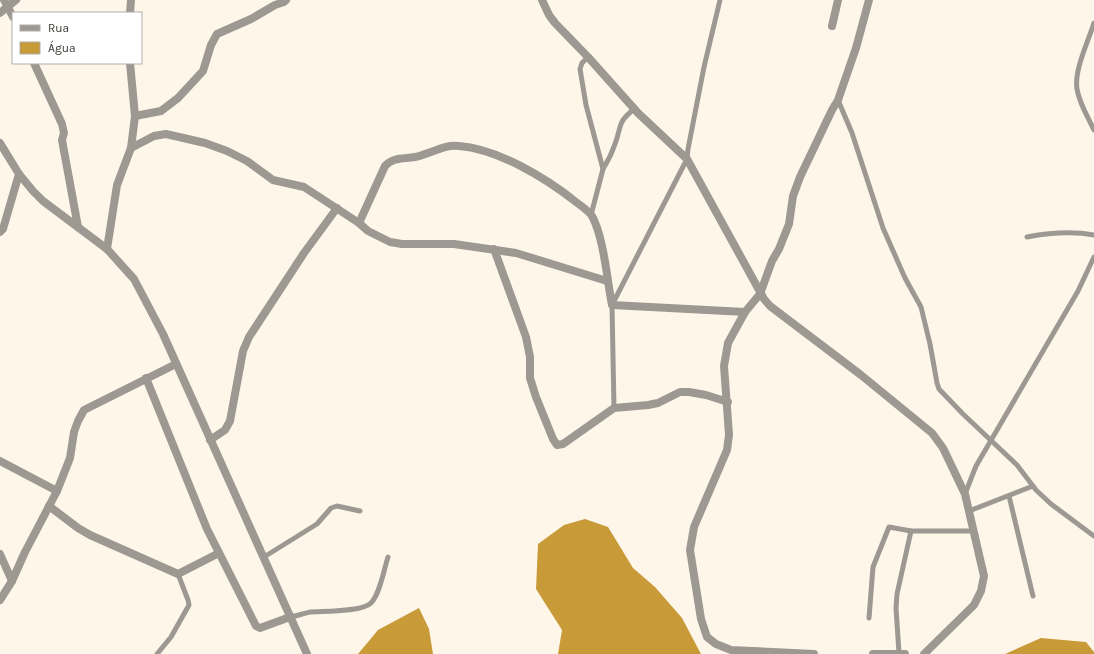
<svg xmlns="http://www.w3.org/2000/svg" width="1094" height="654" viewBox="0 0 1094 654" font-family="Karla,sans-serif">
<rect width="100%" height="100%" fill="#fef7e9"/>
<g fill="#c89a38">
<path d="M585 519 608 527 633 568 655 587 682 618 701 654H558L562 630 536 589 538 544 564 525Z"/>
<path d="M419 608 429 629 433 654H358L378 630Z"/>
<path d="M1041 638 1086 642 1094 652V654H1005Z"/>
</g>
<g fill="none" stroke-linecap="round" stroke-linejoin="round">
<g stroke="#9d9992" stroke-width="5">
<path d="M1094 23C1088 42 1074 70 1077 89 1079 103 1088 117 1094 130"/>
<path d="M588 57 582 63 580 69 586 105 603 169 591 215"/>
<path d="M838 100 852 133 883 228 905 278 921 307 930 344 937 383 939 389 963 414 1017 465 1036 490 1051 504 1094 536"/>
<path d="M603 169C608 161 612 153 615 144 622 125 617 123 634 109"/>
<path d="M1027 237C1049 233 1072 231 1094 235"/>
<path d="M614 408 612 305 687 159 688 149 704 67 720 0"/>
<path d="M965 494 976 466 1078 291 1094 257"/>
<path d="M1009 496 1033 596"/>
<path d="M969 511 1033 486"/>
<path d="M264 557 317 524 331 508 337 506 360 511"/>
<path d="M290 617C297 616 304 613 311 612 324 611 362 612 371 603 380 594 384 569 388 557"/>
<path d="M869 618 873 567 889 527 911 531H973"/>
<path d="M899 653 896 608 897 594 911 531"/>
<path d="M157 654 171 637 189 605 188 600 178 574"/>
</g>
<g stroke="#9d9992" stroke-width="8">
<path d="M4 0 13 17"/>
<path d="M542 0 549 15 555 23 588 57 638 113 687 159 764 299 770 306 861 375 932 433 943 448 965 494 984 576 981 591 974 605 924 654"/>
<path d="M0 13 16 0"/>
<path d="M130 13 131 0"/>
<path d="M832 26 838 0"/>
<path d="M34 63 62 124 64 133 62 140 78 227"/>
<path d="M135 116 161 111 178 98 203 71 211 45 217 34 251 19 275 5 284 2 286 0"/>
<path d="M0 143 19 174 33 191 43 201 107 249 134 279 163 334 307 654"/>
<path d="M131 148 154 136 166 134 205 143 227 151 247 161 273 180 304 187 359 223 368 231 390 242 402 244H454L516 253 607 281"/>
<path d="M359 223 385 166C393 157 404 159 415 157 430 154 444 144 459 146 498 149 546 178 576 202 581 206 589 211 592 216 604 238 607 280 612 305L745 312"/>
<path d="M0 232 3 229 19 174"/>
<path d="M107 249 117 185 131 148 135 116 130 63"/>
<path d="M494 249 526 337 530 357V378L536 397 553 439 557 445 563 444 614 408 648 405 658 403 680 392H689L706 395 728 402"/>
<path d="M146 378 207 529 254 622 256 626 260 628 290 617"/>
<path d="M210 440 225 430 230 421 243 351 249 337 304 253 337 208"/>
<path d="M0 461 57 491"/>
<path d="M49 506 78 528 90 535 178 574 219 553"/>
<path d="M0 554 12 581"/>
<path d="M0 600 12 581 25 552 57 491 70 458 74 432 78 421 84 410 176 364"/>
<path d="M814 654 731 650 716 644 707 637 701 619 690 550 694 527 727 450 729 435 724 366 728 343 745 312 760 294 772 261 779 249 789 224 793 196 800 177 832 110 838 100 856 48 869 0"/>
<path d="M873 654H905"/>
</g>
</g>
<rect x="12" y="12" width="130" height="52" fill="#ffffff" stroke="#b0aeac"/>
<rect x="20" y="25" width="20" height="6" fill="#9d9992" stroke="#b0aeac"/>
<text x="48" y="32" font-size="12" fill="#39352f">Rua</text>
<rect x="20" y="42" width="20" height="12" fill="#c89a38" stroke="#b0aeac"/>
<text x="48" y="52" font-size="12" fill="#39352f">Água</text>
</svg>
